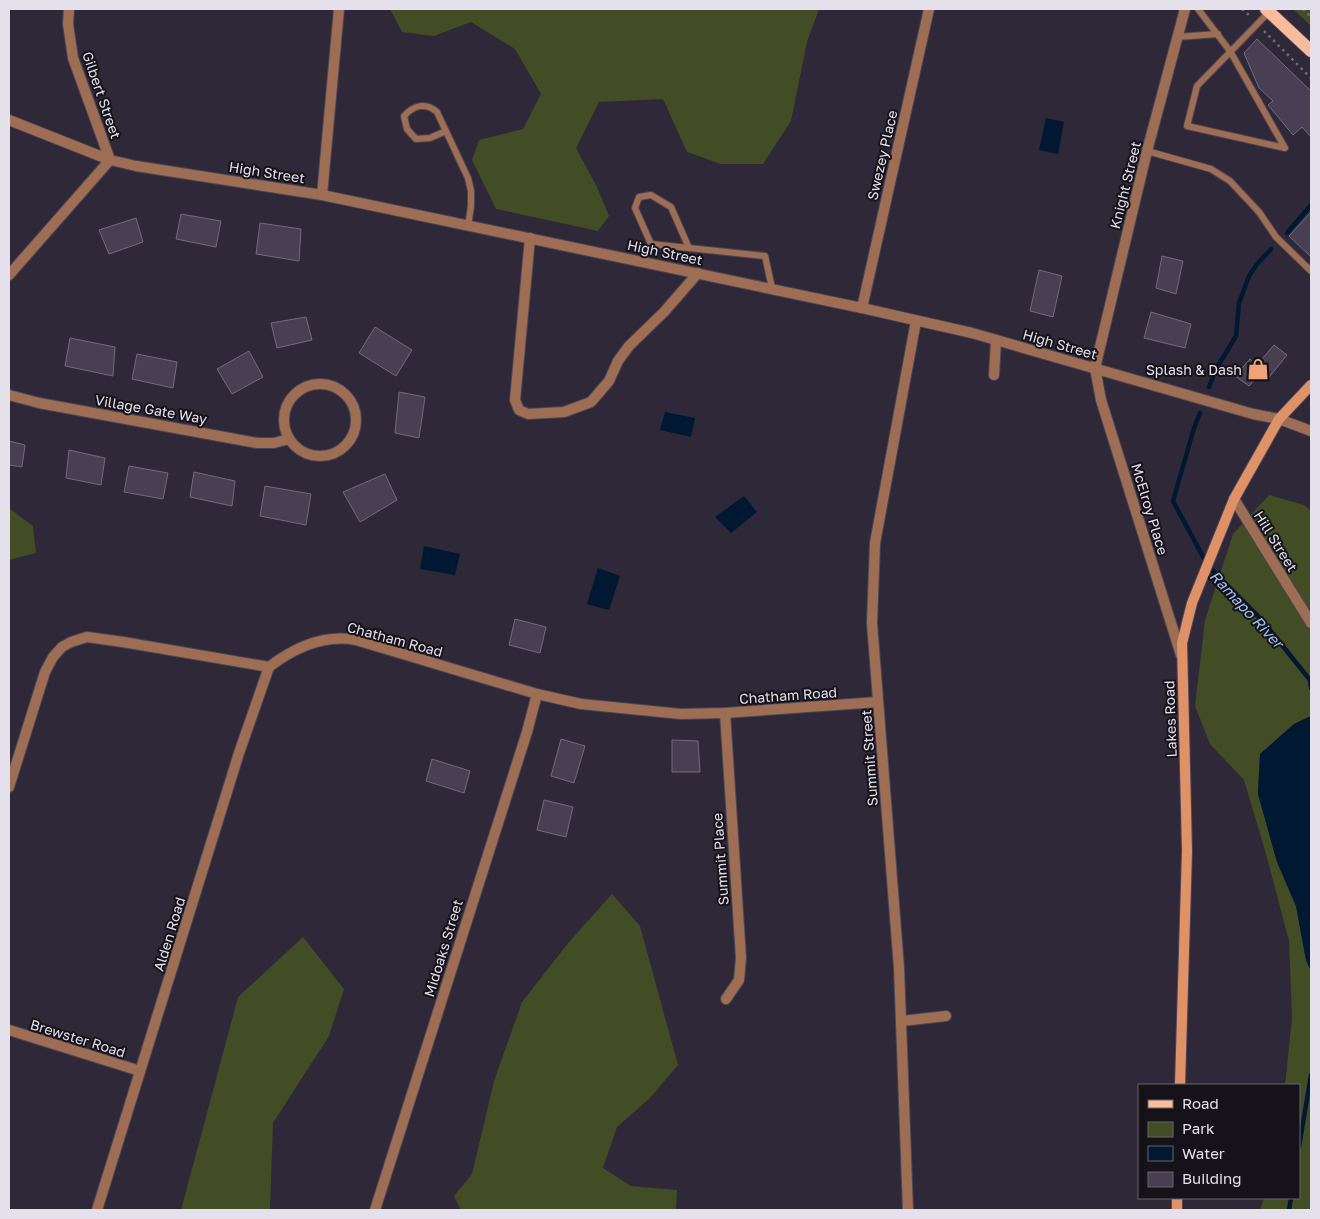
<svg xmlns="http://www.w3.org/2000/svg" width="1320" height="1219" viewBox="0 0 1320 1219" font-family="'Golos Text',sans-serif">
<rect width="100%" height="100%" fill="#2e2838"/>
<g fill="#424c25">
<path d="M390 9H819L807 42 791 121 763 164H721L687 152 663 99 599 102 576 148 597 187 609 216 598 231 496 209 472 160 479 140 523 129 541 94 515 49 471 22 434 36 402 32Z"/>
<path d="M1293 9H1311V26Z"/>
<path d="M1269 495 1304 505 1311 511V716L1294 724 1260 754 1258 794 1277 862 1296 906 1306 960 1311 971V1210H1260L1264 1198H1299V1085H1285L1292 1018 1289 941 1266 854 1244 780 1210 744 1195 706 1205 620 1233 534Z"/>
<path d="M9 508 33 526 36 553 9 560Z"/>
<path d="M612 894 640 926 678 1065 649 1099 617 1127 603 1168 631 1186 677 1190 676 1210H461L454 1196 472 1174 494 1081 522 1002 569 942Z"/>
<path d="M303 937 344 989 329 1036 273 1123 270 1210H181L238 997Z"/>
</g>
<g fill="#001831">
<path d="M1046 118 1064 122 1058 154 1039 150Z"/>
<path d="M665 412 695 418 691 437 660 430Z"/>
<path d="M744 496 757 512 731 533 715 517Z"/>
<path d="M424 546 460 554 455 575 420 569Z"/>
<path d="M598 568 620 576 609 610 587 604Z"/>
<path d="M1311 716V971L1306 960 1296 906 1277 862 1258 794 1260 754 1294 724Z"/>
</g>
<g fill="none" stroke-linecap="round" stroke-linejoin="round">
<g stroke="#001831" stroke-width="4.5">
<path d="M1287 233 1311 205"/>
<path d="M1209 387 1216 369 1236 336 1239 303 1249 276 1257 264 1271 249"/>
<path d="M1200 413 1194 428 1173 501 1208 566 1261 619 1310 680 1311 688"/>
<path d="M1311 895V908"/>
<path d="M1299 1147 1311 1075"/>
<path d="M1289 1210 1291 1198"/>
</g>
</g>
<g fill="#484052" stroke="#726a7d">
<path d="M1257 39 1311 91V137L1302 127 1293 135 1268 105 1273 101 1259 88 1244 53Z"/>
<path d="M1311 212V257L1289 236Z"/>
<path d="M181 214 221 221 216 247 176 239Z"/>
<path d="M136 218 143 242 109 254 99 230Z"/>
<path d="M260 223 301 229 299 261 256 254Z"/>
<path d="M1162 256 1183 261 1176 294 1156 288Z"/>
<path d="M1039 270 1062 276 1053 317 1030 311Z"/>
<path d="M1151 312 1191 324 1185 348 1144 338Z"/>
<path d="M306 317 312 340 277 348 271 323Z"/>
<path d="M375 327 412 350 396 376 359 353Z"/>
<path d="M70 338 115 347 113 376 65 366Z"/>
<path d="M1274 345 1287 355 1267 380 1260 374 1249 386 1235 376 1250 359 1257 365Z"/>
<path d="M249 351 263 377 232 394 217 369Z"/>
<path d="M137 354 177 362 173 388 132 379Z"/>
<path d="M399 392 425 397 419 438 395 433Z"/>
<path d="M9 441 25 445 22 467 9 465Z"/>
<path d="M69 450 105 458 101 485 66 478Z"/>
<path d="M129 466 168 473 163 499 124 492Z"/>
<path d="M194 472 235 481 232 506 190 497Z"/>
<path d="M385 474 397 500 360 522 343 492Z"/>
<path d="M265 486 311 494 306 525 260 516Z"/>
<path d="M515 619 546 627 540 653 509 645Z"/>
<path d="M561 739 585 746 574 783 551 776Z"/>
<path d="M672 740 698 741 700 772H672Z"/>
<path d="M432 759 470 771 464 793 426 781Z"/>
<path d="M544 800 573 807 566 837 537 830Z"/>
</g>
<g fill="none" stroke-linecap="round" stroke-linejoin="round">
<g stroke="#4b4655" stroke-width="8">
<g id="service">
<path d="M1198 9 1230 51 1285 148 1187 126 1197 86 1269 12"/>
<path d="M1177 37 1218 34"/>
<path d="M446 131 430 138 416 139 407 129 404 116C414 105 426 102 437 112L468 178 471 191V206L468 226"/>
<path d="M1147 151 1211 169 1230 181 1259 212 1276 237 1311 271"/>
<path d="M651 195 671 207 689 248 651 244 635 208 639 197Z"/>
<path d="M689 248 765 256 772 288"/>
</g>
</g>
<g stroke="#4b4655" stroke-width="12">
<g id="minor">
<path d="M9 120 110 160"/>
<path d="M322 195 339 9"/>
<path d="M530 238 515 400 519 410 528 414 564 412 591 402 609 381 618 361 629 346 664 312 698 273"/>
<path d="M862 308 929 9"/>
<path d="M994 375 996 340"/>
<circle cx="320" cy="420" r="36"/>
<path d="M9 395 39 403 257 443H274L289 439"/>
<path d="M1234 499 1311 623"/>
<path d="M1181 655 1101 400 1095 368 1147 151 1185 9"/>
<path d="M725 713 741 958 739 980 726 999"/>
<path d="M9 787 45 672 53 657 62 647 71 642 87 637 123 642 269 667C294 648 324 634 356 640L537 694 581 704 681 714 725 713 878 702"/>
<path d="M902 1021 946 1016"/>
<path d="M9 1030 140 1071"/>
<path d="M97 1210 239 753 269 667"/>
<path d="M375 1210 527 732 537 694"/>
<path d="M908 1210 899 968 872 623 875 543 916 321"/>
</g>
</g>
<g stroke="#4b4655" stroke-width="12">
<g id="tertiary">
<path d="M69 9 68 24 73 58 110 160"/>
<path d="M110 160 136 166 322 195 862 308 972 333 1253 414 1279 419 1311 431"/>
<path d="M9 275 110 160"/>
</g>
</g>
<g stroke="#4b4655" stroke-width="12">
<g id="secondary">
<path d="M1180 1085 1187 851 1182 643 1192 603 1234 499 1279 419 1311 385"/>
<path d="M1177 1210V1198"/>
</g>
</g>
<g stroke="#4b4655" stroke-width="14">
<path id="primary" d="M1266 9 1311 51"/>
</g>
<g stroke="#706a79" stroke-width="2.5" stroke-dasharray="2.5 4" stroke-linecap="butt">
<path d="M1242 9 1250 16"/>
<path d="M1303 9 1311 17"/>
<path d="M1264 31 1311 78"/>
</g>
<use href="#service" stroke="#9e6e54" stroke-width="6"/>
<use href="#minor" stroke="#9e6e54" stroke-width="10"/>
<use href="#tertiary" stroke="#9e6e54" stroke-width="10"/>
<use href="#secondary" stroke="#df9268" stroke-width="10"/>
<use href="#primary" stroke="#f8bb9b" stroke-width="12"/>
</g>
<defs>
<g id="shop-bare" transform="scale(1.725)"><path d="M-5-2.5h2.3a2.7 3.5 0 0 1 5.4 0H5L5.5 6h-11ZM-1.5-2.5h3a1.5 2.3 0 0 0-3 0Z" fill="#efa377" stroke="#151219" stroke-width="2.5" paint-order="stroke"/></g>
</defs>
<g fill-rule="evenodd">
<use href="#shop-bare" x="1258" y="369"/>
</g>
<g text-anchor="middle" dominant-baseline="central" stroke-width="4" stroke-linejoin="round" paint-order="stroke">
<g font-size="14" fill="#e5e1ec" stroke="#151219">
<text transform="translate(102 95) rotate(71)">Gilbert Street</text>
<text transform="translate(882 155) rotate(-77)">Swezey Place</text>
<text transform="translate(267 172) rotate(9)">High Street</text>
<text transform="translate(1125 185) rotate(-76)">Knight Street</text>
<text transform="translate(665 252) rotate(12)">High Street</text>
<text transform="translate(1060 344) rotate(16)">High Street</text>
<text transform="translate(151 409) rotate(10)">Village Gate Way</text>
<text transform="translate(1150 509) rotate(73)">McElroy Place</text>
<text transform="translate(1276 541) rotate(58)">Hill Street</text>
<text transform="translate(395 639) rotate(15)">Chatham Road</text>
<text transform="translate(788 695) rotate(-4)">Chatham Road</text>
<text transform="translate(1170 719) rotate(-92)">Lakes Road</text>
<text transform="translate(869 758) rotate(-94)">Summit Street</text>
<text transform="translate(720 859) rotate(-94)">Summit Place</text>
<text transform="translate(169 934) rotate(-73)">Alden Road</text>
<text transform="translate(443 948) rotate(-73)">Midoaks Street</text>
<text transform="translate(78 1038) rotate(17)">Brewster Road</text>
</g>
<g font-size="14" fill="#e5e1ec" stroke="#151219" text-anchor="end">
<text x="1242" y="369">Splash &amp; Dash</text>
</g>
<g font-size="15" font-style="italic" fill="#9bc5f3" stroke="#151219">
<text transform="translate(1247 609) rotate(47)">Ramapo River</text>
</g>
</g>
<rect width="1320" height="1219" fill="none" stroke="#e5e1ec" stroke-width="20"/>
<rect x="1138" y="1084" width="162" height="115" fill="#151219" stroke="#68656d"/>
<rect x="1148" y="1100" width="25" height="8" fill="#f8bb9b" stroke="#68656d"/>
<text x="1182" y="1109" font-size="15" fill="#e5e1ec">Road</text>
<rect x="1148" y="1122" width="25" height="15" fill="#424c25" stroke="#68656d"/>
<text x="1182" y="1134" font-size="15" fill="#e5e1ec">Park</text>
<rect x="1148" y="1146" width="25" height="15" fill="#001831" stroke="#68656d"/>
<text x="1182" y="1159" font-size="15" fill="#e5e1ec">Water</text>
<rect x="1148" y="1172" width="25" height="15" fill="#484052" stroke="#68656d"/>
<text x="1182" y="1184" font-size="15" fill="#e5e1ec">Building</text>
</svg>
